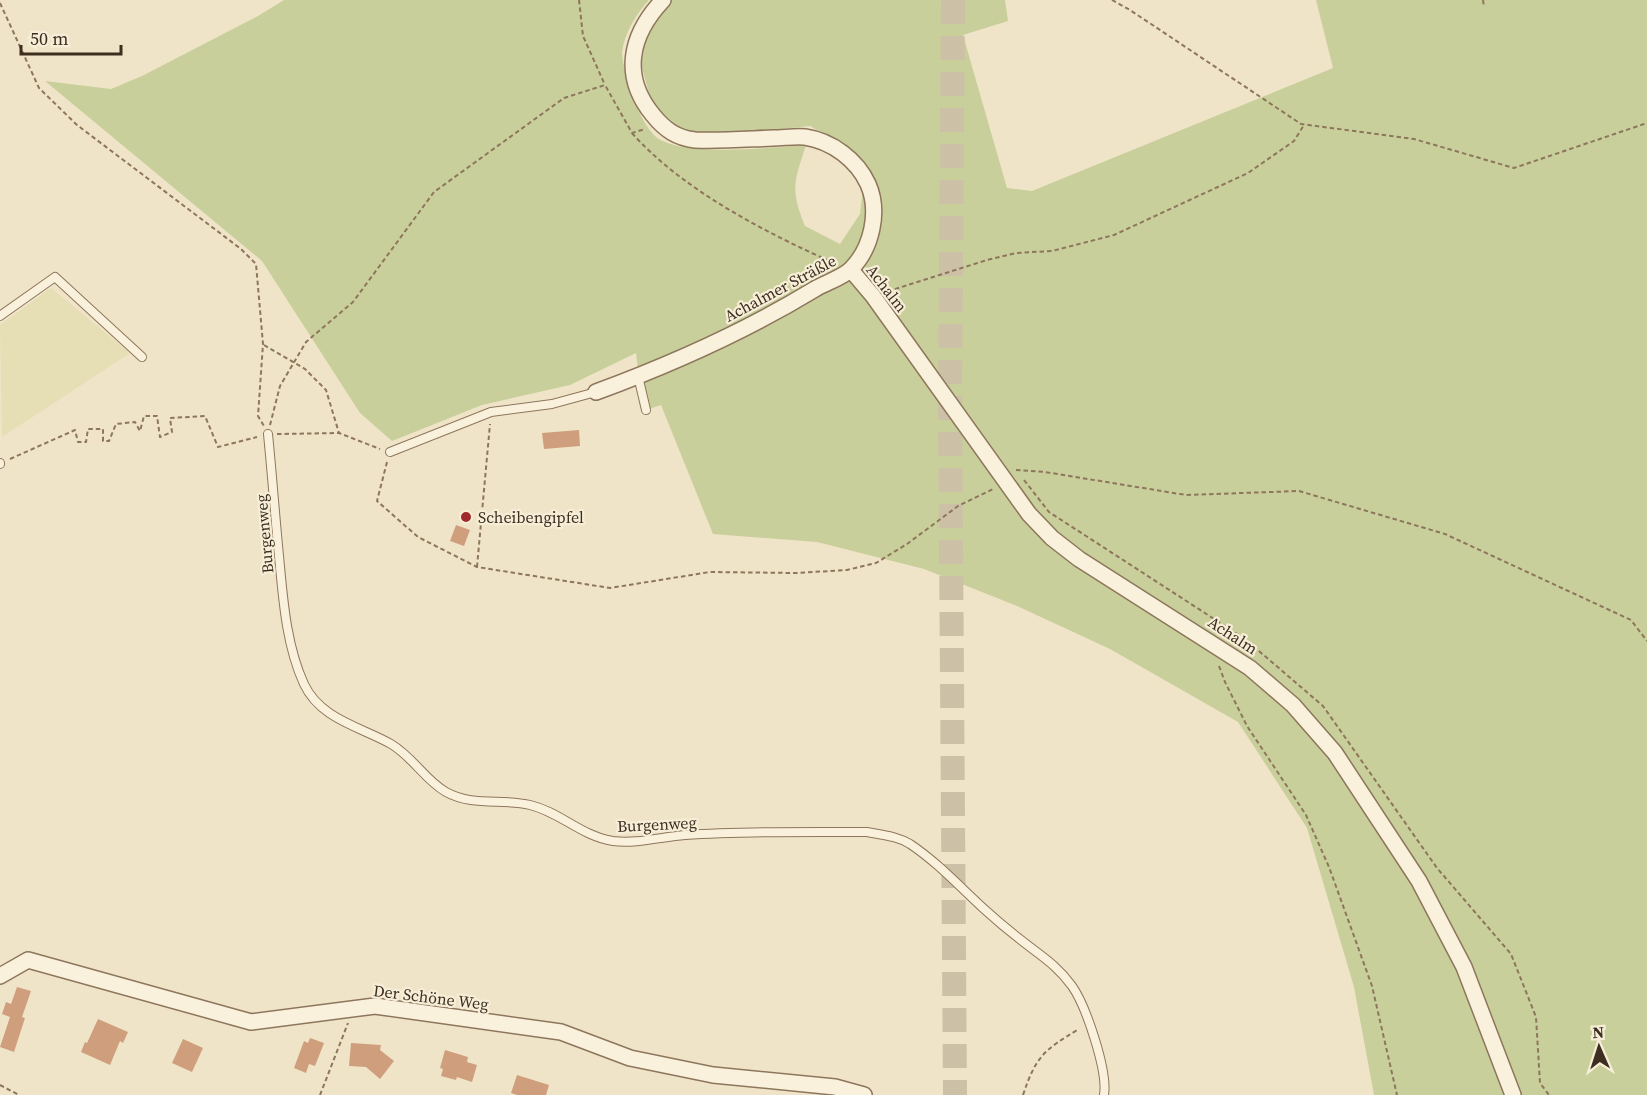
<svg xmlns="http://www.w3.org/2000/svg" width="1647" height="1095" viewBox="0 0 1647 1095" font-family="'Source Serif 4',serif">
<rect width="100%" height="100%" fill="#f0e4c8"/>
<path fill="#e6deb5" d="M51 288 130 353 2 437 0 325Z"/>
<path fill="#c9cf9b" d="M284 0H649C636 14 624 34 622 53 622 61 626 72 628 80 632 98 641 120 653 134 674 159 774 147 806 145 794 183 790 188 805 226L840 244 860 214 863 189 876 188 870 170 853 151 810 126 711 136 683 135 652 104 639 57 644 34 663 8 671 0H1005L1008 21 963 35 1007 188 1032 191 1333 68 1316 0H1647V1095H1374L1354 987 1307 828 1238 722 1110 649 1017 606 924 569 817 542 713 534 661 405 643 411 636 353 570 385 482 405 392 441 360 413 262 261 45 81 111 89 142 76 258 16Z"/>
<g fill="#cf9f7d">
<path d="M579 430 580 446 544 449 542 433Z"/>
<path d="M456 525 470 530 464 546 450 541Z"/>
<path d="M17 987 31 991 22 1017 25 1018 14 1052 0 1047 10 1017 2 1014 6 1002 11 1004Z"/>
<path d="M98 1019 128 1032 123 1043 120 1041 110 1065 81 1052 85 1042 87 1043Z"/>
<path d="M310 1038 324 1043 315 1066 309 1064 306 1073 294 1068 304 1041 308 1043Z"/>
<path d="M183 1039 203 1048 192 1072 172 1063Z"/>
<path d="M351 1043 381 1045 380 1050 394 1061 380 1079 366 1067 349 1066Z"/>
<path d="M445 1050 468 1057 467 1062 477 1065 472 1082 457 1077 456 1080 441 1076 443 1069 440 1068Z"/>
<path d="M517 1075 549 1085 546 1095H517L511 1093Z"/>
</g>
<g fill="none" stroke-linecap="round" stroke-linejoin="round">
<path stroke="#ccc0a6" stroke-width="24" stroke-dasharray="24 12" stroke-linecap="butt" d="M953 0 950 402 955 1095"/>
<g stroke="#8d765c" stroke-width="10">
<g id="lane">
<path d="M0 316 55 277 142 357"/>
<path d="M638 376 646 410"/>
<path d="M268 434C272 474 275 515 279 556 283 598 286 645 304 684 320 719 361 727 391 744 413 757 425 780 446 792 473 807 502 798 530 805 560 812 581 836 613 841 636 844 661 837 685 835 745 831 806 832 867 832 882 835 897 836 910 844 937 862 959 886 983 908 995 919 1008 930 1021 940 1041 956 1057 965 1072 986 1086 1006 1108 1071 1104 1095"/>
<path d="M390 452 491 412 552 404 596 392"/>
<path d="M0 463V464"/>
</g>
</g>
<g stroke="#8d765c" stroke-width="18">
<g id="street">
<path d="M851 270 873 296 1029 514 1052 538 1079 559 1250 668 1293 705 1335 753 1419 881 1464 967 1513 1095"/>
<path d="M596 392C672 364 746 331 815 289 825 283 844 277 851 269 872 248 880 211 868 184 857 160 832 141 805 137 795 136 783 138 773 138 747 139 721 141 695 140 677 138 665 130 653 115 621 76 630 35 663 0"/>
<path d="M0 976 28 960 251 1022 375 1006 561 1032 630 1058 713 1075 835 1087 864 1095"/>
</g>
</g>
<g stroke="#8d765c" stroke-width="2" stroke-dasharray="4.5 3" stroke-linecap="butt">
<path d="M579 0 583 36 605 85"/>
<path d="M1112 0 1130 10 1301 124 1414 139 1514 168 1647 123"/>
<path d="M1483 0 1484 7"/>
<path d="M0 3 39 88 77 125 241 249 256 264 263 344 258 416 264 426"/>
<path d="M632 133C681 189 766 233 834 263"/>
<path d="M890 294 892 290 987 260 1016 253 1052 251 1114 235 1248 173 1294 141 1304 125"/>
<path d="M264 345 305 369 326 390 339 433"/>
<path d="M270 425 280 386 306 342 353 302 434 192 564 98 605 85 632 133 645 129"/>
<path d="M277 434 339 433 380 449"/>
<path d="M10 459 75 430 78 442H86L88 429H103V441H109L116 424 135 422 140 431 144 416H157L160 437 172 432 170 418 205 416 218 447 257 437"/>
<path d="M387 462 377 501 418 537 477 567 610 588 710 572 796 573 847 570 876 563 907 544 958 506 993 489"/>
<path d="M1016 470 1045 472 1186 495 1299 491 1445 534 1631 620 1647 641"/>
<path d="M1024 480 1049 512 1245 639 1323 706 1437 868 1511 954 1536 1017 1540 1083 1549 1095"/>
<path d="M477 567 490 424"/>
<path d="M1219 666 1225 682 1247 726 1306 815 1329 867 1372 986 1397 1095"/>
<path d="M0 1085 19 1095"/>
<path d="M320 1095 348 1023"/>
<path d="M1023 1095C1036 1056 1044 1050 1079 1029"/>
</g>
<use href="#lane" stroke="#faf1dc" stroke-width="8"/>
<use href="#street" stroke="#faf1dc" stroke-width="15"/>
</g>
<circle fill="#9e2a2b" stroke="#f7eed8" stroke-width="2" cx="466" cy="517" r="6"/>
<g text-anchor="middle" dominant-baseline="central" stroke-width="4.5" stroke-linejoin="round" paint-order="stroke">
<g font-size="16" fill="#3d2e20" stroke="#f7eed8">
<text transform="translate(780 288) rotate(-28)">Achalmer Sträßle</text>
<text transform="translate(887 288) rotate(52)">Achalm</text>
<text transform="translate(264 534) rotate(-95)">Burgenweg</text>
<text transform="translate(1233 635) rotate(33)">Achalm</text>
<text transform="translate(657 824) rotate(-3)">Burgenweg</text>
<text transform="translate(431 997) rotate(7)">Der Schöne Weg</text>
</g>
<g font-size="16" fill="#3d2e20" stroke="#f7eed8" text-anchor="start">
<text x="478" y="517">Scheibengipfel</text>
</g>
</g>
<g transform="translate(1599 1047) rotate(357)" stroke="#f7eed8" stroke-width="4.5" paint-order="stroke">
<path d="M0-4.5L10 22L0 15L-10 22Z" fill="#3d2e20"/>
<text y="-9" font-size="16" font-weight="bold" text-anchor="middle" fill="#3d2e20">N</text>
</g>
<path d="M21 45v9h100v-9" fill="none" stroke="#3d2e20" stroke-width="3"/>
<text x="30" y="45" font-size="18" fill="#3d2e20" stroke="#f7eed8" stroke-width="4.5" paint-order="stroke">50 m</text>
</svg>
